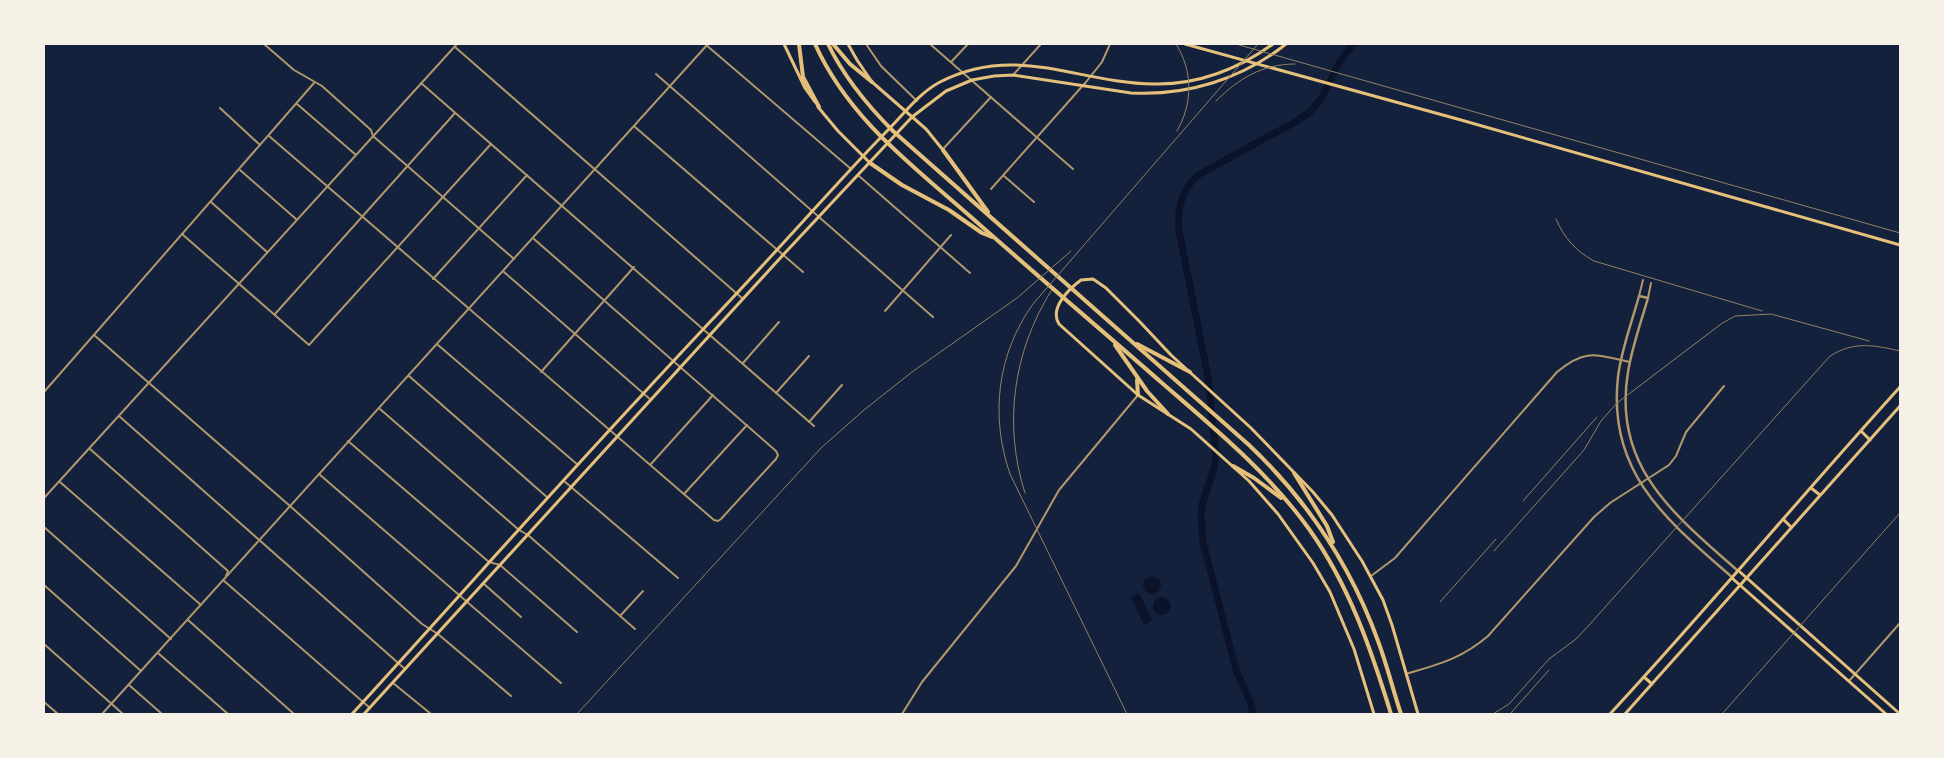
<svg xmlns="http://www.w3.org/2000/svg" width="1944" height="758" viewBox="0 0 1944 758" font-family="Raleway,sans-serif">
<rect width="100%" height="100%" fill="#14213d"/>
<g fill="#0b132b">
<circle cx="1152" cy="585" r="9"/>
<path d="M1139 593 1152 620 1144 625 1131 597Z"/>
<circle cx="1162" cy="606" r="9"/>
</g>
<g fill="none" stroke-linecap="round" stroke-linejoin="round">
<path stroke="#0b132b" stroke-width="7" d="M1253 714 1250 701 1236 670 1203 542 1201 516 1202 505 1214 468 1216 456 1208 377 1179 231C1177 209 1181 190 1198 175L1295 122 1310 112 1322 97 1339 63 1353 44"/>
<g stroke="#b1986c" stroke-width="2">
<path d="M264 44 294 70 322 86 371 130 373 136 514 259"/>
<path d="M705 44 851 169"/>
<path d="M866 44 881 66 917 101"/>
<path d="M930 44 1073 169"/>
<path d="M455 47 743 299"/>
<path d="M951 62 968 44"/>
<path d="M656 74 933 317"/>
<path d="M1013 75 1041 44"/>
<path d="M421 83 814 426"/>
<path d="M297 104 356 155"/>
<path d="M220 108 260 145"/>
<path d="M635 127 803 272"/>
<path d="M269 136 714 520 718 521 721 519 776 459 778 455 776 451 534 239"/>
<path d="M943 149 991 97"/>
<path d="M240 170 296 219"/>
<path d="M859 176 970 273"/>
<path d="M1004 176 1034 202"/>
<path d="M991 189 1086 82 1102 62 1110 44"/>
<path d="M211 202 267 252"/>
<path d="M182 234 309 345 491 144"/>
<path d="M504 272 651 400"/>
<path d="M433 279 527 175"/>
<path d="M1639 296 1643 280"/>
<path d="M1648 298 1651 283"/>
<path d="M885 311 951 235"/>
<path d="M275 314 455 113"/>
<path d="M94 335 290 506 422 624 438 634 511 696"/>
<path d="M438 345 578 465"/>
<path d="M743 363 779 322"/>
<path d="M541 372 634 267"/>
<path d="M409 376 548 498"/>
<path d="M44 392 314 83"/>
<path d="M776 393 809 356"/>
<path d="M380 409 519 530 528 535 635 629"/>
<path d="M119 416 405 669"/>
<path d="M809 422 842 385"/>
<path d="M348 441 489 562 500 565 577 632"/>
<path d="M90 449 228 571 226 576"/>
<path d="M651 464 713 395"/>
<path d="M319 474 561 683"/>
<path d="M564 481 678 578"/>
<path d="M60 482 201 605"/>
<path d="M684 494 747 425"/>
<path d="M44 498 457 44"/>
<path d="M44 527 171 639"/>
<path d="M1371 576 1395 558 1557 372C1586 348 1596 355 1630 362"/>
<path d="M223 580 370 708"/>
<path d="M484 584 521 617"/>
<path d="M44 585 141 671"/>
<path d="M620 616 643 591"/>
<path d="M188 620 294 714"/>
<path d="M44 644 123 714"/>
<path d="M158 653 228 714"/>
<path d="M1406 674C1439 664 1461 659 1488 636L1594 517 1610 503 1669 465 1676 456 1686 432 1724 386"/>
<path d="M1849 681 1900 623"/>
<path d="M393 683 431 714"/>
<path d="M129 685 162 714"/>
<path d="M44 702 58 714"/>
<path d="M102 714 708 44"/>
<path d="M902 714 922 682 1016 566 1059 490 1138 395"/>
</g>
<path stroke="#b1986c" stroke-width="2.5" d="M1733 578C1668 521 1607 474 1618 377 1621 350 1632 322 1639 296L1648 298C1641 322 1632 347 1628 372 1612 467 1675 515 1738 571"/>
<g stroke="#e5c07b" stroke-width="3">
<path d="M784 44 805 88 815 102"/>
<path d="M848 44 857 60 872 82 926 129 943 150"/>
<path d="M1185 44 1461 120 1900 245"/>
<path d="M818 107 838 131 870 163"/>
<path d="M1861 431 1870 440"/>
<path d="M1811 488 1820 495"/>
<path d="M1783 519 1791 527"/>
<path d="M1740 572 1900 714"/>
<path d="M1733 579 1886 714"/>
<path d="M1644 677 1652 684"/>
<path d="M352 714C449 608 544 500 642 395 686 347 731 300 775 252 812 212 848 171 886 132 903 115 919 93 940 82 1016 43 1077 83 1154 84 1197 85 1239 69 1273 44"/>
<path d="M364 714 783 255 912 117 946 91 972 80 994 76 1013 75 1131 93C1187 96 1242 79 1286 44"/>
<path d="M1374 714 1354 649 1330 592 1313 563 1278 514 1249 481 1191 429 1138 395 1059 324C1049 308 1069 289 1081 280L1093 279 1106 288 1140 322 1171 355 1251 428 1313 492 1332 515 1362 561 1383 600 1392 625 1418 714"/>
<path d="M1610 714C1709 607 1802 495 1900 387"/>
<path d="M1625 714 1900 406"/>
</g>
<g stroke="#e5c07b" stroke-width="4">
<path d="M799 44 803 77 819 107"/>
<path d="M815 44C849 119 911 164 971 217 1034 273 1098 327 1162 383 1214 428 1268 472 1309 529 1349 585 1371 649 1391 714"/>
<path d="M828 44C844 77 867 105 893 131L1249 445C1307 500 1351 566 1378 641 1387 665 1393 690 1401 714"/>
<path d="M833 44 850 64 872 82"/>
<path d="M943 150 988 212"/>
<path d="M870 163 902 185 949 210 982 233 992 237"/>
<path d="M1137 344 1190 372"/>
<path d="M1115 345 1147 391 1168 414"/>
<path d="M1137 380 1138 395"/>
<path d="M1233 466 1254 478 1281 498"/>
<path d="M1294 473 1327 526 1333 542"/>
</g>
<g stroke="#918062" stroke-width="1">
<path d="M1176 44C1193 71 1193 103 1177 131"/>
<path d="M1236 44 1900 233"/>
<path d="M1216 101C1238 79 1262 64 1295 64"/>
<path d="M1556 219C1564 238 1576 251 1594 261L1762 311"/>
<path d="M1025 493C1003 425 1013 352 1051 291"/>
<path d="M1523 501 1597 417"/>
<path d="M1494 551 1584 450 1601 421 1617 403 1721 324 1735 316 1771 314 1869 341"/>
<path d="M1440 602 1496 539"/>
<path d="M577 714 821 448 864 410 912 372 1017 298 1071 251"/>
<path d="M1127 714 1010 474C990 416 997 354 1033 304L1258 44"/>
<path d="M1493 714 1509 704 1549 659 1576 639 1590 624 1830 356C1854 341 1874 345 1900 351"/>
<path d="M1510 714 1549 670"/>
<path d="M1722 714 1900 513"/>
</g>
</g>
<rect width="1944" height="758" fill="none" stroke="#f6f1e7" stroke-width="90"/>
</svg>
